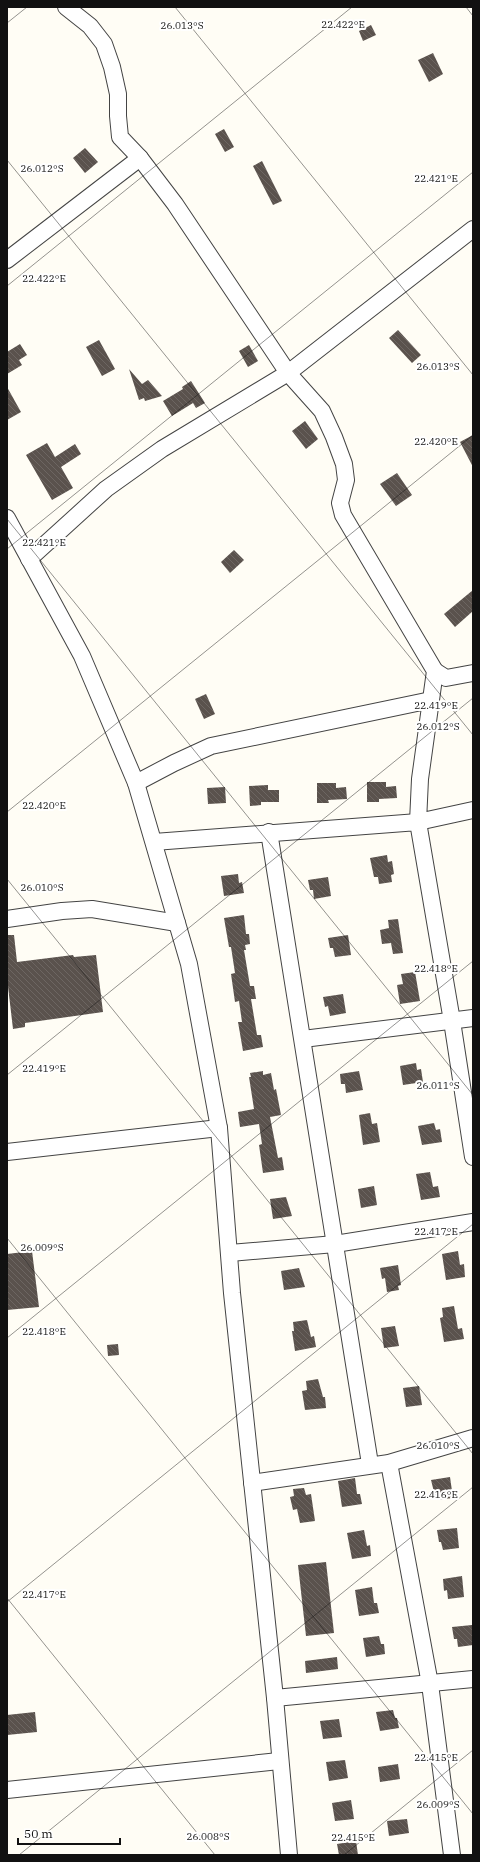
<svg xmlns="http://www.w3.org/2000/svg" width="480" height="1862" viewBox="0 0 480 1862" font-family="'IBM Plex Serif',serif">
<defs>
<pattern id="building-back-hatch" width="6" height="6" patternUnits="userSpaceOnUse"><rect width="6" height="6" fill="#5a524d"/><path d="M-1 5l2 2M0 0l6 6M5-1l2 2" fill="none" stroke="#6d6662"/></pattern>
</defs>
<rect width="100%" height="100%" fill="#fffdf5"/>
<g fill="url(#building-back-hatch)">
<path d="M371 25 376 35 363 41 359 31Z"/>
<path d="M433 53 443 74 429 82 418 60Z"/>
<path d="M224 129 234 147 225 152 215 134Z"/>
<path d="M85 148 98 162 85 173 73 158Z"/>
<path d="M262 161 282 201 273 205 253 166Z"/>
<path d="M398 330 421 355 412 363 389 338Z"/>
<path d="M99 340 115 369 102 376 86 347Z"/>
<path d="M20 344 27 355 19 360 22 365 7 374V352Z"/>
<path d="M249 345 258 361 248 367 239 351Z"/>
<path d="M129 369 142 384 148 380 162 396 145 401 144 398 139 400Z"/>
<path d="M191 381 205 403 196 408 193 403 172 416 163 401 183 389 182 387Z"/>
<path d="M7 387 21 412 7 420Z"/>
<path d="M305 421 318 439 306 449 292 431Z"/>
<path d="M473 435V467L460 442Z"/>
<path d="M47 443 55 457 75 444 81 454 61 467 73 488 52 500 26 455Z"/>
<path d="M397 473 412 495 396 506 380 484Z"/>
<path d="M234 550 244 560 230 573 221 562Z"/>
<path d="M473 590V611L455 627 444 614Z"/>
<path d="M206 694 215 714 204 719 195 699Z"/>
<path d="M367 782H386V787L396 786 397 798 379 799V802H367Z"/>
<path d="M317 783H336V788L346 787 347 799 328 800 329 803H317Z"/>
<path d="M268 785V790H279V802H261V805L250 806 249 786Z"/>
<path d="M225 787 226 803 208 804 207 788Z"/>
<path d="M387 855 388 862 392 861 394 874 391 875 392 882 379 884 378 877H374L370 858Z"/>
<path d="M238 874 239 883 242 882 244 893 224 896 221 876Z"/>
<path d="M328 877 331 896 314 899 313 890H310L308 880Z"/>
<path d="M244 915 246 934H249L250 944 245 945 246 950H244L250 986H254L256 999H251L257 1035H261L263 1047 243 1051 238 1022H242L239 1001 235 1002 231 974 235 973 231 947H229L224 918Z"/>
<path d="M398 919 403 953 393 954 391 943 382 944 380 930 389 928 388 920Z"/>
<path d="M7 935H14L17 962 73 955 74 957 96 955 103 1012 25 1023V1027L13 1029 7 978Z"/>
<path d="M348 935 351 955 335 957 333 948H330L328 938Z"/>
<path d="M415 972 420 1001 400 1004 397 985 403 984 401 974Z"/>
<path d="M343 994 346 1013 330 1016 328 1006 325 1007 323 997Z"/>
<path d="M416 1063 417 1070 421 1069 423 1082 403 1085 400 1066Z"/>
<path d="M263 1071V1075L271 1073 274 1090 276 1089 281 1115 270 1117 278 1158 282 1157 284 1170 263 1173 259 1145 262 1144 259 1124 240 1127 238 1112 254 1109 249 1077H251L250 1073Z"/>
<path d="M359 1071 363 1090 346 1093 345 1084H341L340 1074Z"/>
<path d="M370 1113 372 1124 377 1123 380 1142 363 1145 359 1115Z"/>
<path d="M434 1123 436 1130 440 1129 442 1142 422 1145 418 1126Z"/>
<path d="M430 1172 433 1187 438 1186 440 1197 421 1200 416 1174Z"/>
<path d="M374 1186 377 1205 361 1208 358 1189Z"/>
<path d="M286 1197 292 1216 273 1219 270 1199Z"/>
<path d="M32 1251 39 1307 7 1310V1254Z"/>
<path d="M458 1251 460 1265 464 1264 465 1277 446 1280 442 1254Z"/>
<path d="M398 1265 401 1285 398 1286 399 1290 387 1292 385 1278 382 1279 380 1268Z"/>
<path d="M299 1268 305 1287 284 1290 281 1271Z"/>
<path d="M454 1306 458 1329 462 1328 464 1339 444 1342 440 1318 443 1317 442 1308Z"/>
<path d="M307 1320 311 1337 314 1336 316 1347 295 1351 292 1331H294L293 1322Z"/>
<path d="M395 1326 399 1346 384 1348 381 1328Z"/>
<path d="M118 1344 119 1355 108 1356 107 1345Z"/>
<path d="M318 1379 323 1397H325L326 1408 305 1410 302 1391 307 1390 306 1381Z"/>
<path d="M419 1386 422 1405 406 1407 403 1388Z"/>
<path d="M450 1477 453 1498 436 1500 431 1480Z"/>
<path d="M355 1478 357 1494H360L362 1504 342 1507 338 1481Z"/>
<path d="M304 1488 306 1495 311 1494 315 1521 300 1523 297 1509 293 1510 290 1497 294 1496 293 1489Z"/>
<path d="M457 1528 459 1548 443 1550 441 1542H439L437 1530Z"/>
<path d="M364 1530 367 1546 370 1545 371 1556 352 1559 347 1533Z"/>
<path d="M326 1562 334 1633 306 1636 298 1565Z"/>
<path d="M462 1576 464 1597 448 1599 447 1590 444 1591 443 1579Z"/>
<path d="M372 1587 374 1603H377L379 1613 359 1616 355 1590Z"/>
<path d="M472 1625 473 1645 458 1647 457 1639H454L452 1627Z"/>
<path d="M379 1636 381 1644H384L385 1654 366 1657 363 1638Z"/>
<path d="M337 1657 338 1669 306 1673 305 1661Z"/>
<path d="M393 1710 395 1718H397L399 1728 380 1731 376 1712Z"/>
<path d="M35 1712 37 1732 7 1735V1715Z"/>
<path d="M339 1719 342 1737 323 1739 320 1721Z"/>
<path d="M345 1760 348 1778 329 1781 326 1762Z"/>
<path d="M398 1764 400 1779 380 1782 378 1767Z"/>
<path d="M351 1800 354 1819 335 1821 332 1803Z"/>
<path d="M407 1819 409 1833 389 1836 387 1821Z"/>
<path d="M356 1841 358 1855H339L337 1844Z"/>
</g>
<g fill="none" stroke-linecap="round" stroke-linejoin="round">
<g stroke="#444" stroke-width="18">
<g id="minor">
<path d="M66 7 90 26 104 44 112 67 118 94V116L120 137 140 158 175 204 288 373 322 411 334 437 344 464 346 480 340 503 343 515 435 671 420 779 418 822 473 810"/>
<path d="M7 260 140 158"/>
<path d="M7 518 82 656 136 783 189 964 219 1128 232 1293 275 1698 289 1855"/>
<path d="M29 559 106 489 162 449 288 373 473 229"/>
<path d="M435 671 446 678 473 673"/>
<path d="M136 783 174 763 211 746 431 700"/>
<path d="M269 832 370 1464"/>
<path d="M154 842 418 822 452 1021 473 1157"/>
<path d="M7 919 62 911 92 909 177 923"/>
<path d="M303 1039 473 1018"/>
<path d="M7 1152 219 1128"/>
<path d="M230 1253 335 1244 473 1222"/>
<path d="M389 1463 430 1684 452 1855"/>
<path d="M252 1483 389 1463 473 1438"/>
<path d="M275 1698 473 1679"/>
<path d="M7 1790 279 1761"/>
</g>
</g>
<use href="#minor" stroke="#fff" stroke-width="16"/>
</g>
<path fill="none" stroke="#111" stroke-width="1" stroke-opacity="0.45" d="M175 7 473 375M466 7 473 16M7 23 27 7M7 160 473 735M7 286 352 7M7 519 473 1095M7 549 473 172M7 812 473 435M7 879 473 1454M7 1075 473 698M7 1238 473 1814M7 1338 473 961M7 1598 215 1855M7 1602 473 1224M19 1855 473 1487M344 1855 473 1750"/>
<g font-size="10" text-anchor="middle" fill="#111" stroke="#fff" stroke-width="4" stroke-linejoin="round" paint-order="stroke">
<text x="343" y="28">22.422°E</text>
<text x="182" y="29">26.013°S</text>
<text x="42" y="172">26.012°S</text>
<text x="436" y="182">22.421°E</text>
<text x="44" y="282">22.422°E</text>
<text x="438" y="370">26.013°S</text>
<text x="436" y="445">22.420°E</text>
<text x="44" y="546">22.421°E</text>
<text x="436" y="709">22.419°E</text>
<text x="438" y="730">26.012°S</text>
<text x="44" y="809">22.420°E</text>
<text x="42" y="891">26.010°S</text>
<text x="436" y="972">22.418°E</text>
<text x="44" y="1072">22.419°E</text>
<text x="438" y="1089">26.011°S</text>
<text x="436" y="1235">22.417°E</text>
<text x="42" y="1251">26.009°S</text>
<text x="44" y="1335">22.418°E</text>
<text x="438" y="1449">26.010°S</text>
<text x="436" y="1498">22.416°E</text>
<text x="44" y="1598">22.417°E</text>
<text x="436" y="1761">22.415°E</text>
<text x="438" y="1808">26.009°S</text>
<text x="208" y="1840">26.008°S</text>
<text x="353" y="1841">22.415°E</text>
</g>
<rect width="480" height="1862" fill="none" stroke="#111111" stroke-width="16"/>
<path d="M18 1838v6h102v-6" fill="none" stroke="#111111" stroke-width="2"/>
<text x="24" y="1838" font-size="12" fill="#111111" stroke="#ffffff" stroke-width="3" paint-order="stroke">50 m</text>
</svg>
